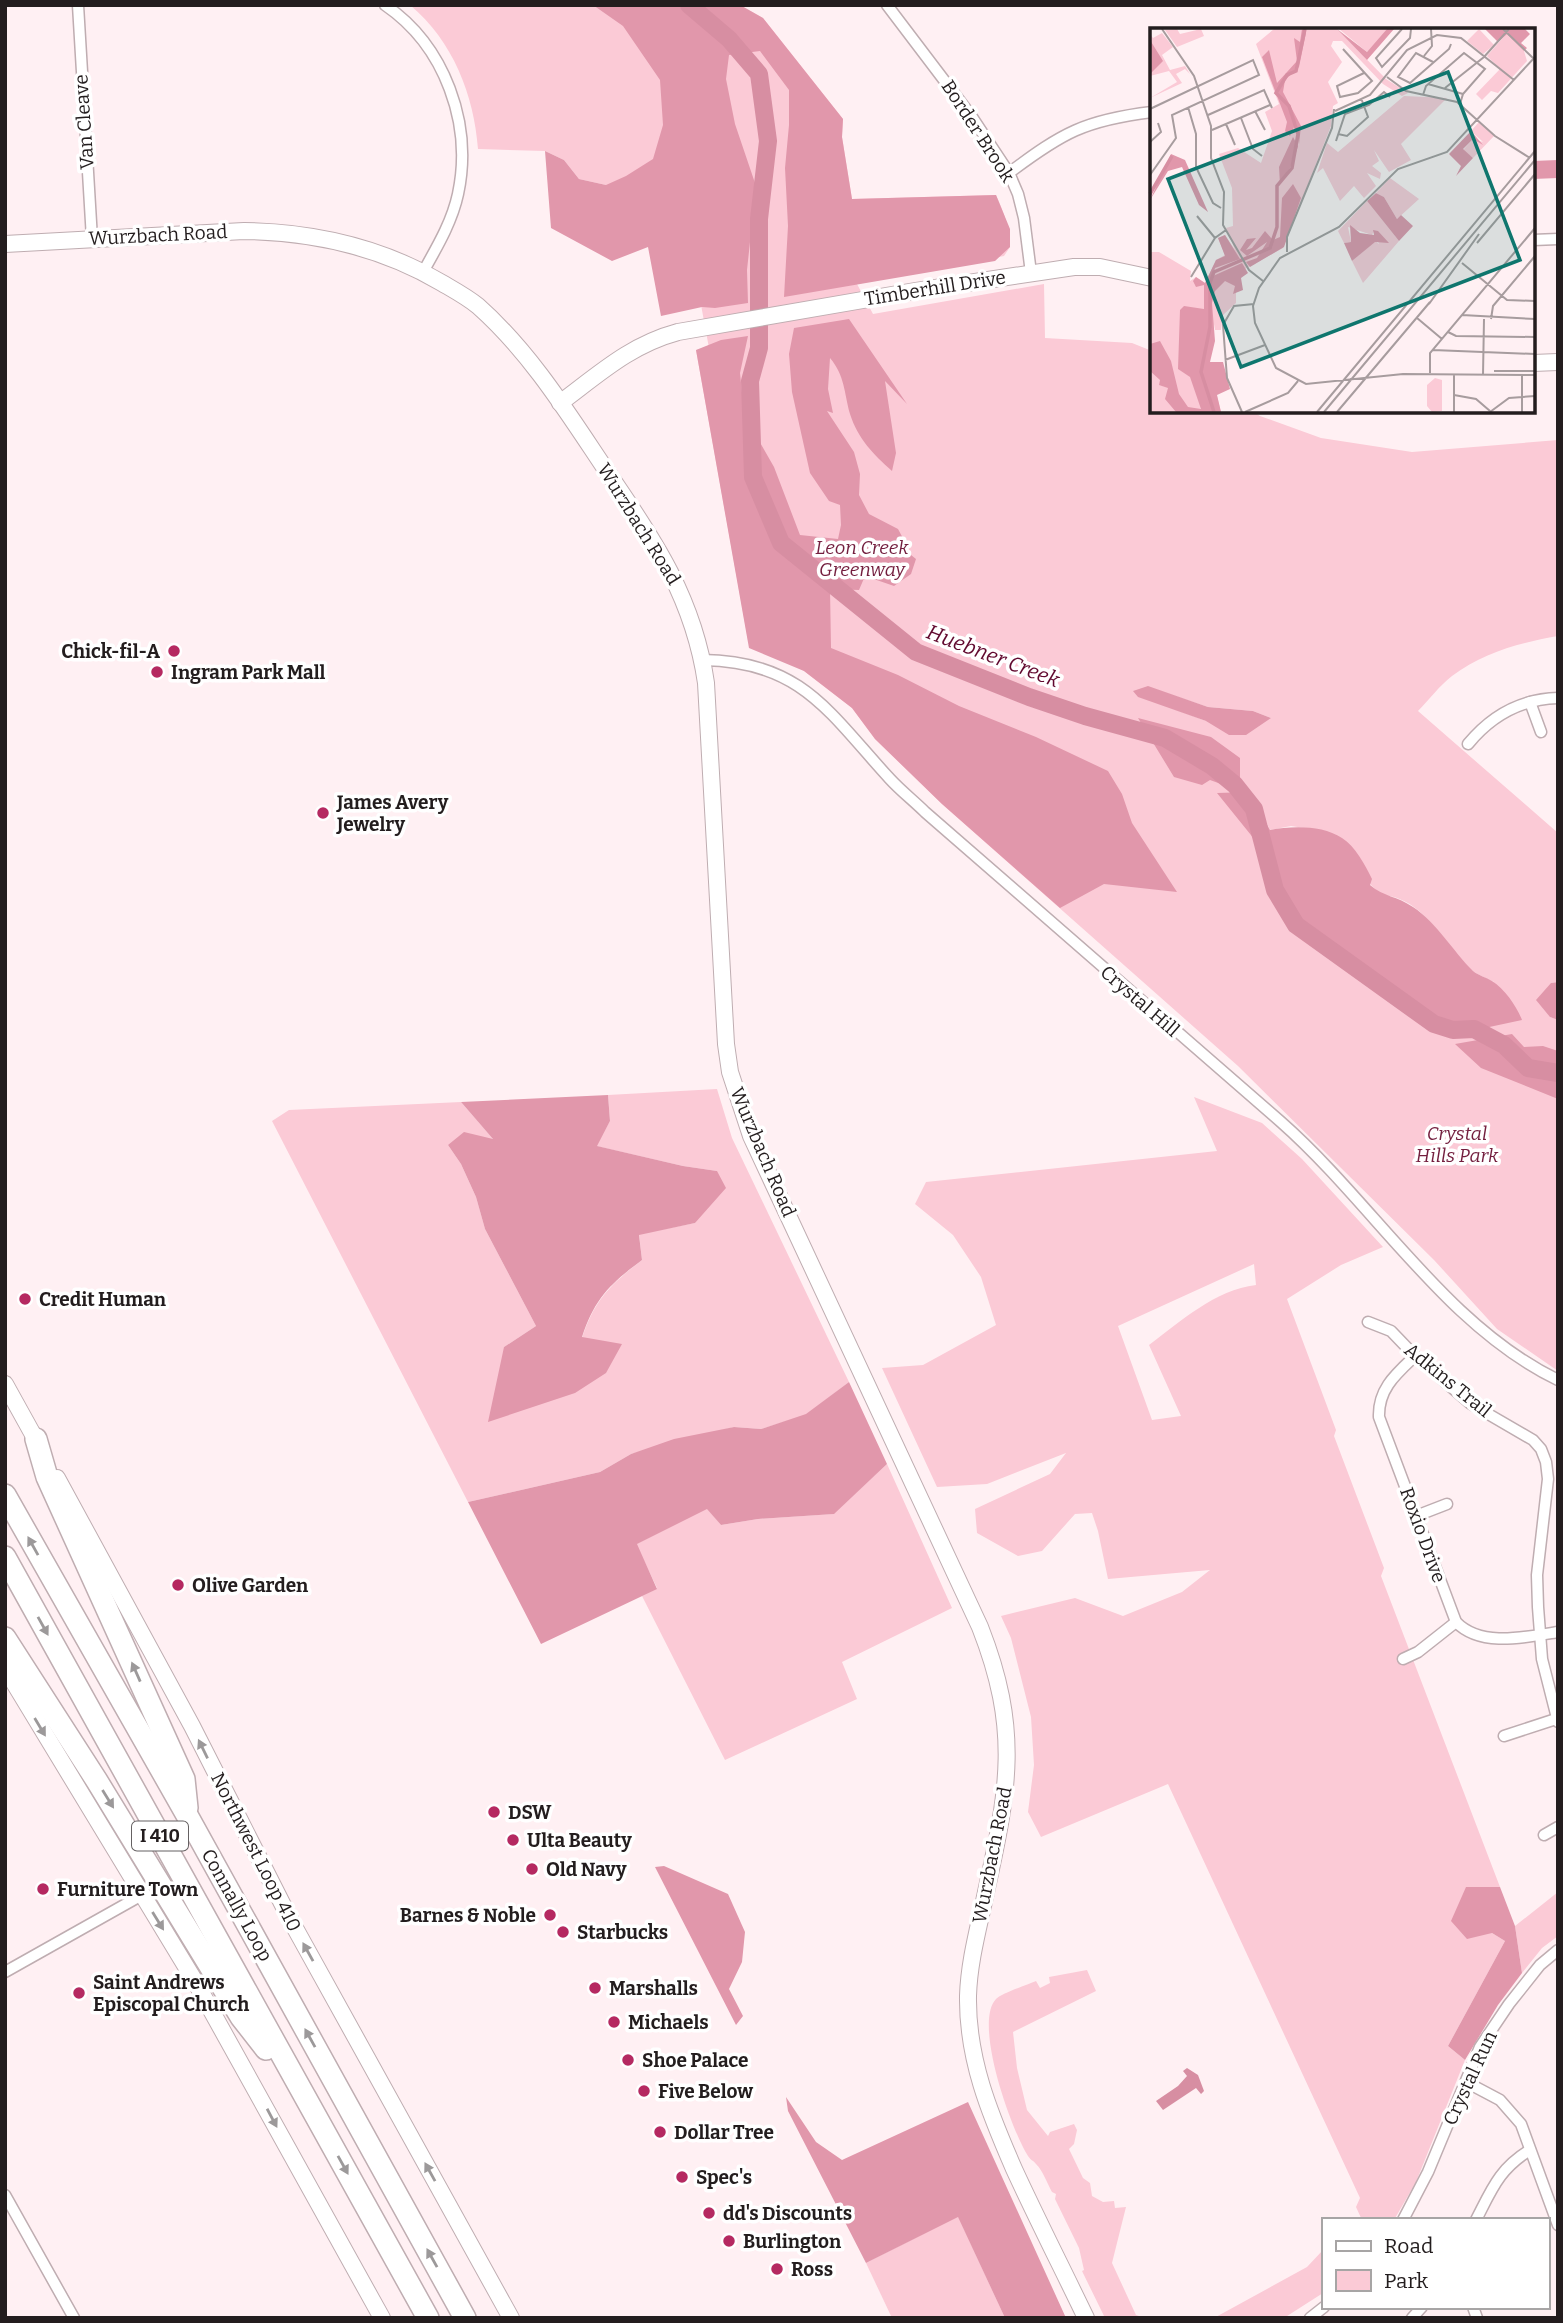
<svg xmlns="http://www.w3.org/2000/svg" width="1563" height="2323" viewBox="0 0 1563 2323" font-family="Bitter,serif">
<rect width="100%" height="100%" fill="#fff0f3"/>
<g fill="#fbcad6" fill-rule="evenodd">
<path d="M410 5H740L763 18 843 119 842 137 852 199 996 195C1004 213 1010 228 1010 247L1004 256 857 284 873 314 1044 284 1045 338 1132 343 1152 351V411H1252L1260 416 1321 438 1412 452 1558 440V636C1519 643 1484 652 1452 676 1439 686 1429 700 1418 711L1558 833V982L1551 983 1550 1017 1558 1020V1371L1497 1329 1434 1260 1238 1066 942 804 875 739 852 708 804 671 748 640 696 350 709 348 686 224 606 185 579 179 564 160 545 151 478 149C474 95 453 41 410 5ZM1148 687 1208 707 1253 711 1271 718 1206 721 1161 704ZM1254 798 1270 830 1291 826 1316 830 1381 895C1425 897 1445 947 1474 972 1480 976 1488 979 1494 982L1438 1031 1302 929Z"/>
<path d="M717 1089 732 1138 849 1382 806 1415 761 1429 734 1427 631 1454 600 1472 468 1502 272 1121 289 1110 461 1102 494 1140 448 1145 461 1164 476 1197 485 1229 536 1326 504 1347 621 1345 582 1338C595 1299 610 1285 642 1260L639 1234 695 1223 717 1171 683 1166 596 1146 610 1121 608 1095Z"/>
<path d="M1194 1097 1262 1123 1302 1159 1383 1247 1341 1265 1287 1299 1336 1430 1334 1436 1384 1568 1381 1576 1500 1887 1466 1888 1492 1933 1505 1941 1448 2046 1465 2060 1416 2182 1394 2220H1362L1356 2207 1360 2198 1168 1784 1041 1837 1028 1812 1034 1765 1031 1717 1011 1638 1001 1616 1075 1598 1123 1616 1182 1592 1210 1570 1108 1579 1098 1531 1092 1513 1075 1514 1042 1551 1018 1556 977 1533 975 1509 1050 1474 1066 1453 987 1484 937 1487 882 1368 923 1365 996 1325 981 1277 953 1235 915 1204 926 1182 1217 1151ZM1254 1264 1256 1285C1215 1290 1181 1321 1149 1345L1181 1416 1152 1420 1118 1326Z"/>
<path d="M887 1464 952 1608 842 1662 857 1699 725 1760 642 1596 657 1588 636 1544 707 1508 721 1525 758 1519 833 1514Z"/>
<path d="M1558 1892V1936L1542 1948 1522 1973 1515 1926Z"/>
<path d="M1087 1970 1096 1991 1013 2032 1017 2068 1027 2110 1048 2136 1050 2132 1074 2124 1077 2130 1074 2144 1069 2149 1083 2178 1090 2183 1092 2196 1103 2202 1114 2201 1115 2208 1126 2207 1112 2263 1136 2315 1145 2318H1105L1082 2271 1084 2270 1079 2248 1055 2199 1056 2194 1052 2192C1047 2183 1043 2171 1036 2164 1032 2159 1032 2162 1028 2156 1011 2129 973 2023 996 1999 1002 1993 1027 1985 1036 1981L1040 1988 1050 1983 1049 1977Z"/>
<path d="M958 2216 1005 2318H892L866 2263Z"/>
<path d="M1323 2250V2293L1284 2318H1214L1307 2267Z"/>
</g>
<g fill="#e197ab">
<path d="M593 5H740L763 18 843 119 842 137 852 199 996 195 1010 229V247L995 261 784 297 788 226 785 168 789 125V90L760 51 729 55 726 79 735 124 756 186 747 270 748 303 715 308 702 307 661 316 648 247 612 261 551 228 545 151 564 160 579 179 606 185 626 176 653 159 663 125 660 80 623 26Z"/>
<path d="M1558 160V178L1533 179V161Z"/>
<path d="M849 319 907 404 885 381 896 453 892 471C873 454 858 439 850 414 844 392 845 376 830 358L828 389 833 413 827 411 854 452 860 474 859 495 869 514 898 529 905 542 901 547 916 559 911 574 894 586 865 576 859 590 830 589 831 648 898 675 959 706 1036 737 1108 771 1122 794 1132 823 1177 892 1104 884 1060 908 942 804 875 739 852 708 804 671 749 648 696 350 721 340 748 336 740 373 745 422 758 439 774 467 800 535 838 539 841 525 840 505 829 501 810 473 792 392 789 354 794 328Z"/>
<path d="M1148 686 1208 707 1253 711 1271 718 1246 735H1229L1206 721 1138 697 1133 691Z"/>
<path d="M1138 718 1211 737 1240 758V783L1221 784 1210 780 1202 785 1174 777Z"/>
<path d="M1249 792 1270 830C1292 826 1322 825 1342 838 1355 846 1365 865 1372 879L1370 885C1384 897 1397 896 1413 907 1437 923 1452 950 1473 971 1479 976 1486 977 1492 981 1505 989 1517 1007 1522 1020L1466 1032 1438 1031 1302 929 1275 882 1259 845 1217 793Z"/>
<path d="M1558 982V1020L1550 1017 1536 1000 1551 983Z"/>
<path d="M1512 1034 1524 1047 1543 1046 1558 1051V1099L1481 1068 1455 1044Z"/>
<path d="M608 1095 610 1121 597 1146 683 1166 717 1171 726 1188 695 1223 639 1235 642 1260C610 1284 595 1298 582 1337L622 1344 606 1373 575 1393 488 1422 504 1347 536 1326 485 1229 476 1197 461 1164 448 1145 464 1132 493 1139 461 1102Z"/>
<path d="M849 1382 887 1464 834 1514 758 1519 721 1525 707 1509 637 1544 657 1589 541 1644 468 1502 600 1472 631 1454 674 1439 734 1427 761 1429 806 1414Z"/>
<path d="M664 1866 728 1894 745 1932 742 1962 729 1989 743 2016 736 2025 655 1867Z"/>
<path d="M1466 1887H1500L1515 1926 1522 1973 1498 2005 1465 2060 1448 2046 1505 1941 1492 1933 1467 1939 1451 1921Z"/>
<path d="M786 2097 816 2142 842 2160 968 2102 1066 2318H1005L958 2217 866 2263 788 2111Z"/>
</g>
<path fill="#d78ea2" d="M1187 2068 1198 2075 1204 2091 1201 2094 1196 2088 1163 2110 1156 2101 1178 2086 1187 2076 1183 2071Z"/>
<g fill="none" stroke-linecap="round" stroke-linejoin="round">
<path stroke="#d78ea2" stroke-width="18" d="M689 5 729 39 759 74 768 141 759 219V348L750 381 753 477 781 543 916 652 1029 697 1085 716 1165 738 1212 766 1235 785 1254 809 1275 890 1296 925 1434 1024 1453 1030 1474 1029 1504 1045 1528 1068 1558 1073"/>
<g stroke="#bfadb1" stroke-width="13">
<g id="street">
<path d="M78 5 92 239"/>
<path d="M385 5C445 46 473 124 458 194 452 222 437 247 423 272"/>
<path d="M887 5 972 117 1009 173 1018 194 1024 218 1031 273"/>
<path d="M1009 173C1062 133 1085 120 1152 112"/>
<path d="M1533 240 1558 239"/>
<path d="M703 660C802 661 830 714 890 779 901 791 914 801 925 812L1281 1122C1374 1204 1446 1326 1558 1380"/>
<path d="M1530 702 1541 732"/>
<path d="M1468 744C1491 716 1521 699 1558 698"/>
<path d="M1368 1322 1391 1331 1415 1356 1471 1404 1533 1440 1541 1449 1546 1462 1548 1479 1537 1575 1538 1607 1542 1659 1558 1722"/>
<path d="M1415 1356C1396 1374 1378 1389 1379 1417L1456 1622C1481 1648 1526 1637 1558 1632"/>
<path d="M1416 1516 1447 1504"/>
<path d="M1403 1659 1418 1652 1456 1622"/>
<path d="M1504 1736 1556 1719"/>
<path d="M1544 1835 1558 1827"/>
<path d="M5 1972 142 1895"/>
<path d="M1466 2082 1500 2100 1521 2124 1558 2225"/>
<path d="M5 2195 74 2318"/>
<path d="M1403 2220 1428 2172 1480 2047 1509 2004 1540 1965 1558 1950"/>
<path d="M1476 2220C1492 2189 1499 2169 1530 2150"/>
<path d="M1473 2307 1477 2318"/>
<path d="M1310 2318 1324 2307"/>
<path d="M1412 2318 1422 2307"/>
</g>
</g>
<g stroke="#bfadb1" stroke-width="18">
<g id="secondary">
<path d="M5 244 244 231C315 232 381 247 442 283 454 290 467 297 478 306 531 353 569 415 608 473 655 541 694 600 706 683L726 1044 730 1072 751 1136 980 1627C1020 1729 1009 1788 986 1892 979 1926 969 1961 968 1996 967 2059 990 2114 1014 2169 1037 2219 1062 2268 1086 2318"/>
<path d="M1533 363 1558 362"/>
<path d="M560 403C599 374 630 345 678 332L915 291 1074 267H1100L1152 278"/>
<path d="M5 1384 41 1449"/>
<path d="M57 1478 192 1726 290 1919 511 2318"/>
<path d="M5 1668 196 1983 382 2318"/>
</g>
</g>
<g stroke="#bfadb1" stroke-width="24">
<g id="highway">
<path d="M36 1439 47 1477 184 1779 187 1808"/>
<path d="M5 1495 188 1817 465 2318"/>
<path d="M5 1557 428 2318"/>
<path d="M5 1638 97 1781 241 2017 266 2049"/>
</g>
</g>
<use href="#street" stroke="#fff" stroke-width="10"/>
<use href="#secondary" stroke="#fff" stroke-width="16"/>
<use href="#highway" stroke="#fff" stroke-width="21"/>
</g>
<defs><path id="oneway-solid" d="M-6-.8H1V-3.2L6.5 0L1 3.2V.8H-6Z" transform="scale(1.75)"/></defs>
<g fill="#9c999a">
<use href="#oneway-solid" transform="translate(33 1546) rotate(-119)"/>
<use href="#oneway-solid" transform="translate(43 1626) rotate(61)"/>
<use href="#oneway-solid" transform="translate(136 1672) rotate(-114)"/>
<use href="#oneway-solid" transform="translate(40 1727) rotate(59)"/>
<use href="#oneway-solid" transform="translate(203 1749) rotate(-116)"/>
<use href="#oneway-solid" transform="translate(108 1799) rotate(58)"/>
<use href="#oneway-solid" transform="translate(158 1921) rotate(58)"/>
<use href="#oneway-solid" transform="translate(308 1952) rotate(-119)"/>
<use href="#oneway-solid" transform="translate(310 2038) rotate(-119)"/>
<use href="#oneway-solid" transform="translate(272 2118) rotate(62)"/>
<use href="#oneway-solid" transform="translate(343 2165) rotate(61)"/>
<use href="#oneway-solid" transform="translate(430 2172) rotate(-119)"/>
<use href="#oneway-solid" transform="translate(432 2258) rotate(-119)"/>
</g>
<g fill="#b52961" stroke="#fff" stroke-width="2.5">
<circle cx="174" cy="651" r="7"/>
<circle cx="157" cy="672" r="7"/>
<circle cx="323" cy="813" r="7"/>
<circle cx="25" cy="1299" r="7"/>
<circle cx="178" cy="1585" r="7"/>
<circle cx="494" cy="1812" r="7"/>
<circle cx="513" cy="1840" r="7"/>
<circle cx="532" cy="1869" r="7"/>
<circle cx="43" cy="1889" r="7"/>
<circle cx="550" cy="1915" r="7"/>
<circle cx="563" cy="1932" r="7"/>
<circle cx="595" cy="1988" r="7"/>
<circle cx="79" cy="1993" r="7"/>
<circle cx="614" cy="2022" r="7"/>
<circle cx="628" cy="2060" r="7"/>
<circle cx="644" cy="2091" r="7"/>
<circle cx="660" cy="2132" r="7"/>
<circle cx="682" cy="2177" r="7"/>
<circle cx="709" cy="2213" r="7"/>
<circle cx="729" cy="2241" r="7"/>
<circle cx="777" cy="2269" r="7"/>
</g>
<g text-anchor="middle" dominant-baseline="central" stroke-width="7" stroke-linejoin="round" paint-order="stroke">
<rect fill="#fff" stroke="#656162" stroke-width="2" x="132" y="1821.5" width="56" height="29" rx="5"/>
<g font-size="18" font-weight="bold" fill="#231d1e">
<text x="160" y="1836">I 410</text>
</g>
<g font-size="19" fill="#231d1e" stroke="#fff">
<text transform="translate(84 122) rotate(-94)">Van Cleave</text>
<text transform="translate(978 131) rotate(57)">Border Brook</text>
<text transform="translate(158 235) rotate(-3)">Wurzbach Road</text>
<text transform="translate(935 288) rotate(-9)">Timberhill Drive</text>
<text transform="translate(639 524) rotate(58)">Wurzbach Road</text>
<text transform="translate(1140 1001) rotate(41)">Crystal Hill</text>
<text transform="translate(763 1152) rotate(67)">Wurzbach Road</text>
<text transform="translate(1448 1380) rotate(39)">Adkins Trail</text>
<text transform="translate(1423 1535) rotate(70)">Roxio Drive</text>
<text transform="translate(256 1852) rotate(63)">Northwest Loop 410</text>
<text transform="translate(992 1855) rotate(-79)">Wurzbach Road</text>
<text transform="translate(237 1905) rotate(61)">Connally Loop</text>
<text transform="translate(1470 2078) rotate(-65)">Crystal Run</text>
</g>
<g font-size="19" font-style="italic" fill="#731e3e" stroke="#fff">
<text x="862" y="547">Leon Creek<tspan x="862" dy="22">Greenway</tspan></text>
<text x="1457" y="1133">Crystal<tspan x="1457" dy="22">Hills Park</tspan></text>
</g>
<g font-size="19" font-weight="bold" fill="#231d1e" stroke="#fff" text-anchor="start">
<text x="160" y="651" text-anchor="end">Chick-fil-A</text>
<text x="171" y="672">Ingram Park Mall</text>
<text x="337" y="802">James Avery<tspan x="337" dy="22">Jewelry</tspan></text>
<text x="39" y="1299">Credit Human</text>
<text x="192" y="1585">Olive Garden</text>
<text x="508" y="1812">DSW</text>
<text x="527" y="1840">Ulta Beauty</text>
<text x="546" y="1869">Old Navy</text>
<text x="57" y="1889">Furniture Town</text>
<text x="536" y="1915" text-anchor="end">Barnes &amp; Noble</text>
<text x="577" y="1932">Starbucks</text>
<text x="93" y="1982">Saint Andrews<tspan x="93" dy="22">Episcopal Church</tspan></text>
<text x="609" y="1988">Marshalls</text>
<text x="628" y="2022">Michaels</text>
<text x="642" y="2060">Shoe Palace</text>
<text x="658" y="2091">Five Below</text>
<text x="674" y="2132">Dollar Tree</text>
<text x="696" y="2177">Spec's</text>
<text x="723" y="2213">dd's Discounts</text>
<text x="743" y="2241">Burlington</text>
<text x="791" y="2269">Ross</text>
</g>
<g font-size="21" font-style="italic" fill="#61092f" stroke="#fff">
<text transform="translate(993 656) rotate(21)">Huebner Creek</text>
</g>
</g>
<g transform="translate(1150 28)">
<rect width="385" height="385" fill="#fff0f3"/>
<path d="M27 1 30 6 51 1 54 8 27 19 15 2ZM124 1H187L236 51 258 65 252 68 233 56 192 13H183L181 18 192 34 178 54 188 75 183 78 181 98 133 220 86 246V275L73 287 71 302H65L64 296 58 333 71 384H0V224H9L41 243 40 253 46 249 55 255 66 232 75 227 68 210 75 207 85 222 76 200 83 198 82 160 69 126 88 120 111 135 122 103 115 84 129 76 106 16ZM189 1H237L236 5 217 24ZM329 1 344 17 333 26 317 13ZM12 5 23 19 12 27 20 42 35 38 40 46 35 41 26 46 32 55 0 70 27 54 19 43 0 48V6L3 10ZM357 5 374 23 377 33 348 65 341 63 332 72 326 66 350 41 337 28ZM254 68 297 70 251 116 261 132 239 144 224 122 229 133 222 138 231 145 230 151 217 145 226 158 214 170 204 158 190 173 173 140 167 145 177 115 188 124ZM329 94 344 108 323 130 313 122 323 111 333 114 321 103ZM240 150 269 171 247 191 234 169 226 165ZM217 173 249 213 213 255 202 233 225 213 229 216 224 203 222 207 198 199 201 214 194 215 188 203ZM285 350 292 352V383L282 384 277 378V357Z" fill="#fbcad6"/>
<path d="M152 1 156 5 149 39 135 52 133 64 151 98 149 116 146 95 140 108 135 103 137 94 112 29 119 22 127 55 147 33 144 10 150 14ZM187 1 217 24 237 1H244L217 32ZM335 1H375L380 6 371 15 377 20 374 23 357 6 348 14ZM0 12 13 33 0 46 1 35ZM321 103 333 117 323 111 313 121 323 130 306 148 311 138 299 126ZM143 109 148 118 143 135 130 156 129 139ZM21 126 35 132 58 184 49 177 32 139 18 143 0 172ZM143 156 151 170 134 219 100 239 96 234 107 230 117 214 97 228 90 222 97 211 106 210 96 222 102 220 115 203 123 212 130 209 132 170ZM226 165 234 169 247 191 251 187 263 198 249 213 217 173ZM200 197 210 205 224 207 223 202 228 203 239 215 225 214 202 233 194 215 201 214ZM75 207 90 231 65 240 63 248 92 235 98 245 91 250 93 262 83 266 85 258 75 253 65 263 62 275 65 313 60 334H73L80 361 67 367 71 384H26L15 371 18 360 9 357 10 352 0 343V316L10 313 21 333 29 366 38 379 51 381 40 349 28 341 30 282 34 278 54 281V257L46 259 43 253 46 249 55 255 66 232 75 228 68 210Z" fill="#e197ab"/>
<path fill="none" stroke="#d78ea2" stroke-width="3.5" d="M0 166 22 128M64 384 51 344 60 299V255L64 244 120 220 127 199V158L142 140 148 106 139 78 126 65 137 47 146 43 155 1"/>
<path fill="none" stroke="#a79c9e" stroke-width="2" d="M12 1 44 48 61 98V130L74 164 73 197 99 242 113 253M252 1 226 30 232 39 260 10 261 1M353 1 383 30M193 21 222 53 208 65 190 69 187 58 214 45M274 28 282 18 281 1M385 29 297 124 248 141 189 199 130 230 109 260 103 278 105 295 126 340 156 356 253 346 385 347M283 34 266 25 248 49 260 55 299 21 301 16M237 49 256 63 307 74 345 108 380 130M278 56 313 66M295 60 334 29 359 1M273 67 276 58 314 25 335 41 313 66 310 76M38 79 46 106V139L63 175 71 180M0 81 103 32 109 47 22 87 26 110 0 147M105 83 115 102M185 83 220 67 257 22 287 7 311 10 364 52M58 87 114 62 122 80M91 90 103 121 112 128M76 96 85 117M62 102 120 77M188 106 197 108 218 89 211 70M186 113 195 86 219 77 234 64 240 69M0 114 11 104 8 95M47 188 65 210M327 215 385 146M137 224V209L182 100 184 81M312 235 357 272 385 273M41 249 65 210 76 202M279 276 329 206M312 287 385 291M267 290 292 311M341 291 343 278 385 228M298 304 306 308 385 309M283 322 385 326M75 332 115 317M344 343H385M280 345V325L385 200M304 347V384M333 347 334 291M304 367 326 371 340 383M92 384 77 350 73 297 84 278 104 276M95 384 138 365 148 353M167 384 385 123M174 384 385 132M187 384 280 274M340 384 359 370 385 368M372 384V347"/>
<path fill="#0f766e" fill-opacity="0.15" stroke="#0f766e" stroke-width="3.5" d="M298 44 370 232 91 339 18 151Z"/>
<rect width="385" height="385" fill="none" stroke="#231d1e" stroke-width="3.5"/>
</g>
<rect width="1563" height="2323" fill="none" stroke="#231d1e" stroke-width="14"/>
<rect x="1322" y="2218" width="228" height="91" fill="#ffffff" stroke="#a7a5a5" stroke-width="2"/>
<rect x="1336" y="2241" width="35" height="10" fill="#ffffff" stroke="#a7a5a5" stroke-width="2"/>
<text x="1384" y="2253" font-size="21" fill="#231d1e">Road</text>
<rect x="1336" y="2270" width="35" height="21" fill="#fbcad6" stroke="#a7a5a5" stroke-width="2"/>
<text x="1384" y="2288" font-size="21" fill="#231d1e">Park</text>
</svg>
